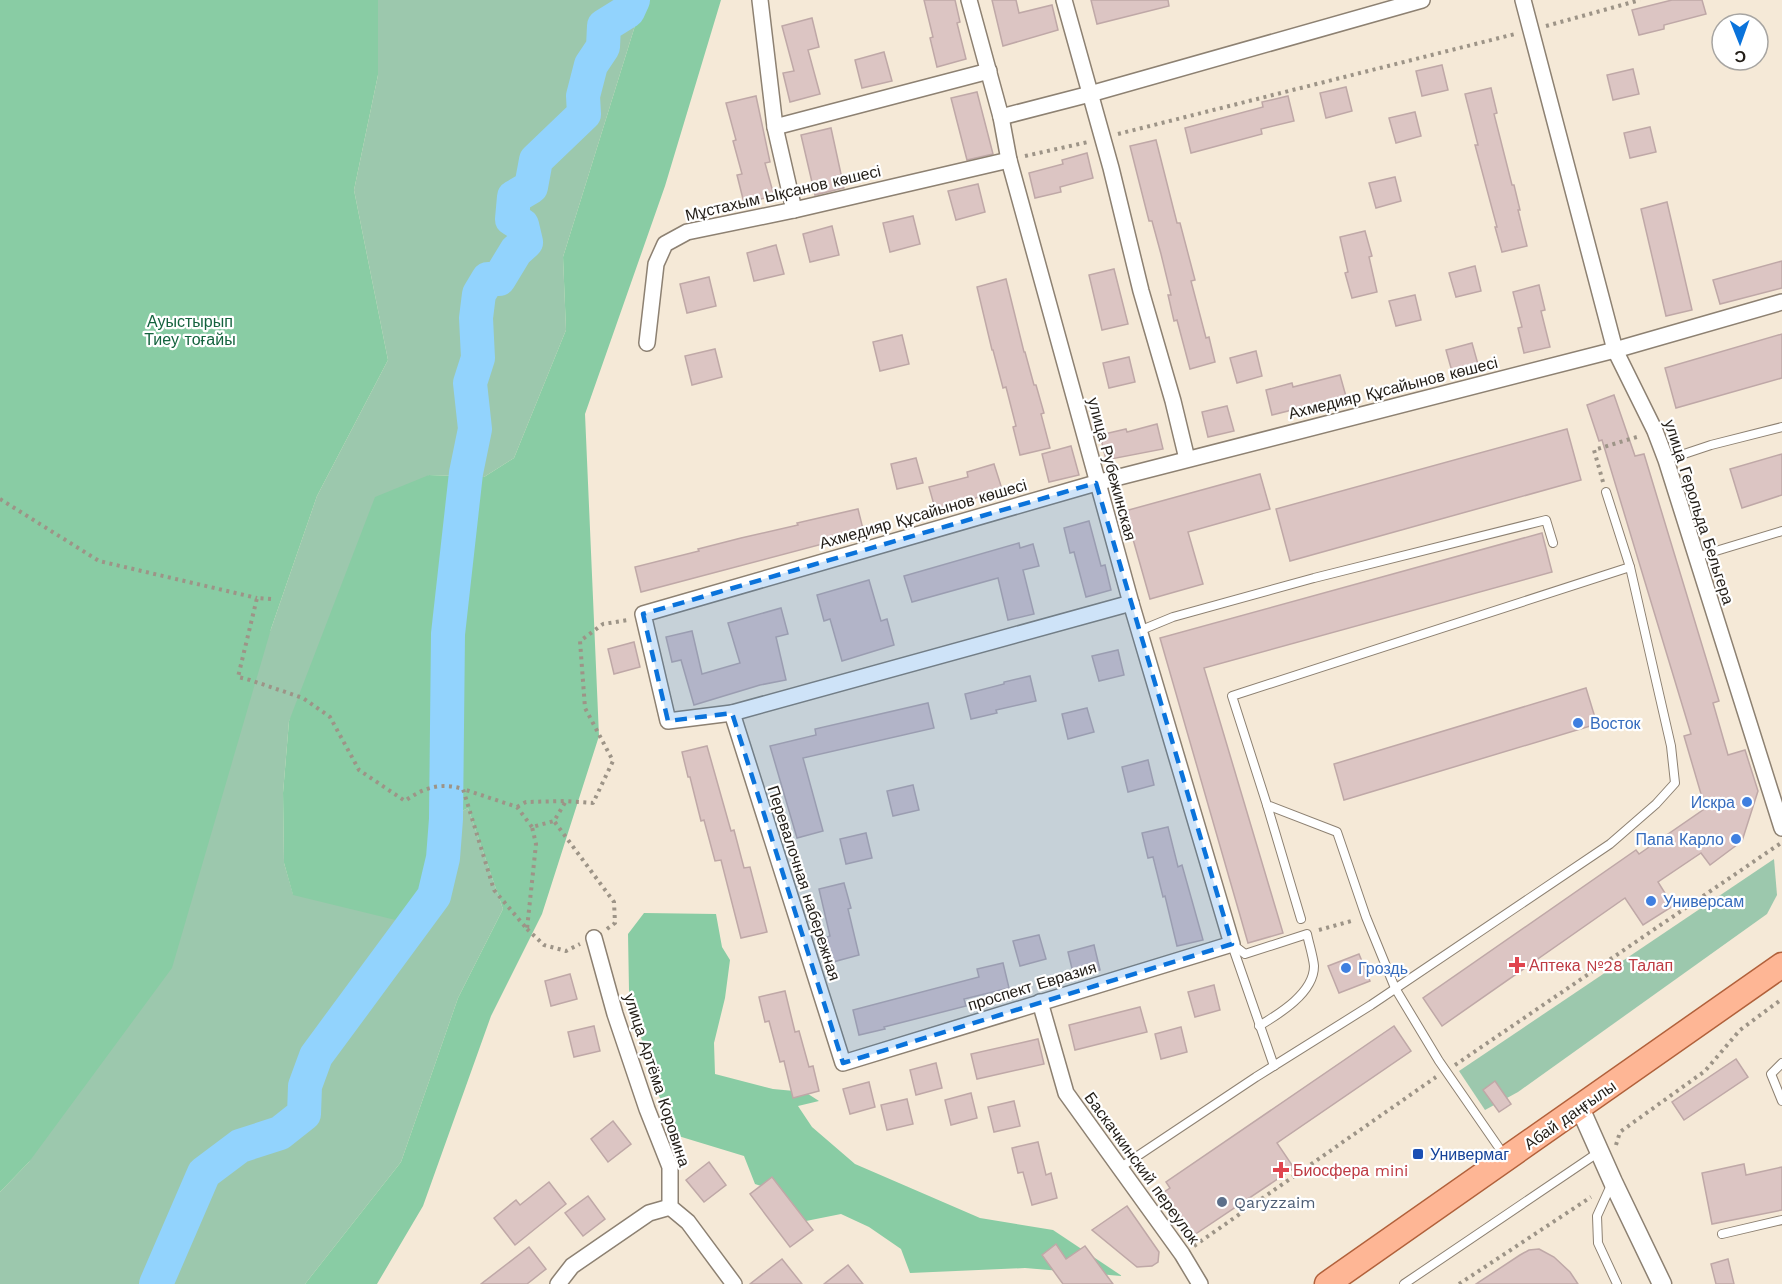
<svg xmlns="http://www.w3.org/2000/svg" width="1782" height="1284" viewBox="0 0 1782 1284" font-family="'Work Sans',sans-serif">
<rect width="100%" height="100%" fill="#f5e9d7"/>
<g fill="#9cc8ad">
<path d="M378 0H643L563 257 566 330 514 458 484 477 429 475 289 721 283 793 284 863 293 894 443 858 446 819 468 808 503 909 458 998 401 1162 305 1284H0V1192L29 1162 271 629 317 496 388 360 354 190 378 75Z"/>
<path d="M1774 859 1777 895 1767 914 1518 1092 1485 1110 1459 1071Z"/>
</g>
<g fill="#89cca4">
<path d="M0 0H378V75L354 190 388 360 317 496 271 629 172 968 29 1162 0 1192Z"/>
<path d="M643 0H721L665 186 585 414 599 736 542 914 491 1016 423 1206 377 1284H305L401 1162 458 998 503 909 468 808 446 819 443 858 434 896 412 924 293 895 284 863 283 793 289 721 375 497 429 475 484 477 514 458 566 330 563 257Z"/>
<path d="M644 913 716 914 722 947 730 960 725 998 714 1043 715 1074 773 1089 805 1092 819 1101 798 1106 812 1127 855 1164 980 1218 1053 1230 1122 1276 1025 1268 910 1273 901 1249 869 1227 841 1214 801 1222 785 1194 755 1184 744 1156 675 1135 651 1076 629 990 628 934Z"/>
</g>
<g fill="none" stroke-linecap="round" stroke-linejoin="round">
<path stroke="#92d3fd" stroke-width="34" d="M156 1284 204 1173 240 1146 280 1133 304 1114 305 1086 316 1056 434 896 443 858 446 819 448 634 466 473 475 429 470 383 478 358 476 318 479 294 488 279H499L516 251 526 242 522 225 512 219 514 197 531 187 536 160 584 114 583 96 591 65 603 47 604 26 628 11 633 0"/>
</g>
<g fill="#dcc5c3" stroke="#bfa8a7" stroke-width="1.5">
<path d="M924 0H955L960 22 957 23 966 59 937 67 930 38 933 37Z"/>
<path d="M992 0H1016L1019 13 1052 5 1058 30 1003 46Z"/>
<path d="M1091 0H1168L1169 6 1097 24Z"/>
<path d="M1672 0H1702L1706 14 1664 25V29L1639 35 1632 10Z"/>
<path d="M812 18 819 47 808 50 820 94 790 102 783 73 794 71 782 26Z"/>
<path d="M884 52 892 81 862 88 855 60Z"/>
<path d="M1442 65 1448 90 1422 96 1416 71Z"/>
<path d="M1633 69 1639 94 1613 100 1607 75Z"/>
<path d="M1346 87 1352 111 1326 118 1320 93Z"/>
<path d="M1491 88 1497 113 1494 114 1512 185H1514L1520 210H1518L1527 246 1502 252 1495 227H1497L1475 145H1478L1465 94Z"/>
<path d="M977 92 993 154 967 160 951 98Z"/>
<path d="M756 96 770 162 765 163 774 196 744 203 737 175 742 174 733 141 736 140 726 103Z"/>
<path d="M1288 96 1294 121 1261 129 1262 134 1191 153 1185 128 1263 107 1262 102Z"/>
<path d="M1415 112 1421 136 1396 143 1389 118Z"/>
<path d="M1650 127 1656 152 1630 158 1624 133Z"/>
<path d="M831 128 844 188 815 195 801 135Z"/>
<path d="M1156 140 1177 223H1180L1195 280 1191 281 1206 338 1209 337 1215 362 1190 369 1177 320 1174 321 1168 295H1171L1161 254 1152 221H1149L1130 146Z"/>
<path d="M1087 153 1093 178 1060 187 1061 192 1035 198 1029 173 1063 164 1062 160Z"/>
<path d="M1395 177 1401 201 1376 208 1369 183Z"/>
<path d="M978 184 985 212 956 220 948 191Z"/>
<path d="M1667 202 1692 310 1666 316 1641 209Z"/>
<path d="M913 216 920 244 890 252 883 223Z"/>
<path d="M832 226 839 255 810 262 803 234Z"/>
<path d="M1365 231 1372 256 1369 257 1377 292 1352 298 1345 273 1348 272 1340 237Z"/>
<path d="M776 245 784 274 754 281 747 253Z"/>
<path d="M1782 261V288L1720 304 1713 280Z"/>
<path d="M1475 266 1481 291 1456 297 1449 273Z"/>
<path d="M1114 269 1128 324 1102 330 1089 275Z"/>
<path d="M709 277 716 306 687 313 680 284Z"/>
<path d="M1006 279 1024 352H1025L1034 385H1036L1044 413 1041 414 1050 448 1020 455 1013 427 1016 426 1006 387 1003 388 993 350H992L977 287Z"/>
<path d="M1539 285 1545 310 1541 311 1550 347 1524 353 1518 328 1522 327 1513 292Z"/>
<path d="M1415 295 1421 320 1396 326 1389 301Z"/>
<path d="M1782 334V378L1676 408 1665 368Z"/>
<path d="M902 335 909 364 880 371 873 342Z"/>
<path d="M1472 343 1479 368 1453 375 1446 350Z"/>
<path d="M715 349 722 377 692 385 685 356Z"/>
<path d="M1256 351 1262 376 1237 383 1230 358Z"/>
<path d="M1129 357 1135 382 1109 388 1103 363Z"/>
<path d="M1340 375 1347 400 1321 407 1320 403 1272 415 1266 390 1292 383 1293 387Z"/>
<path d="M1614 395 1635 456 1644 454 1719 701 1713 703 1728 755 1745 750 1758 791 1742 841 1710 865 1701 853 1658 882 1673 906 1643 925 1625 898 1442 1026 1423 998 1636 850 1639 854 1710 805 1701 794 1684 736 1691 734 1602 440 1599 441 1587 405Z"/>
<path d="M1227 406 1234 431 1208 437 1202 412Z"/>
<path d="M1157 424 1163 449 1106 460 1100 435 1126 429 1127 432Z"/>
<path d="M1567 429 1581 480 1290 561 1276 509Z"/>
<path d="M1071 446 1079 475 1049 482 1042 454Z"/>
<path d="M1782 454V495L1742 508 1730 469Z"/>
<path d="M916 458 923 483 897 489 891 464Z"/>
<path d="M994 464 1002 489 961 503V506L936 512 929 487 968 477 967 472Z"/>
<path d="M1260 474 1270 509 1188 532 1203 584 1150 599 1125 511Z"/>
<path d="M858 509 864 533 641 592 635 567 699 551 698 549 741 538 798 525 797 523Z"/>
<path d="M1089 521 1101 566 1105 565 1111 590 1086 597 1074 552 1070 553 1064 528Z"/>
<path d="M1542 533 1552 572 1204 668 1283 933 1248 943 1160 638Z"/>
<path d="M1019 543 1020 548 1033 544 1039 566 1023 570 1034 614 1008 620 998 578 912 602 904 576Z"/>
<path d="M869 580 881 621 887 619 894 645 842 661 830 619 824 621 817 595Z"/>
<path d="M781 608 788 634 776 637 786 680 760 685 694 705 681 660 672 662 666 637 692 631 702 674 740 663 728 623Z"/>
<path d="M634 642 640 667 614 674 608 649Z"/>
<path d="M1118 650 1124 675 1099 681 1092 656Z"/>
<path d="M1030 676 1036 701 996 710 997 713 971 719 965 694 1004 684V682Z"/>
<path d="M1586 688 1597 724 1344 800 1334 764Z"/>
<path d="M928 703 934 728 803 758 823 831 797 838 770 746 816 735 815 729Z"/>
<path d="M1087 708 1094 732 1068 739 1062 714Z"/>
<path d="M707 746 731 831 734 830 744 868 750 867 767 932 741 938 721 860 715 861 704 820 701 821 690 777H688L682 752Z"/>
<path d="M1148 760 1154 785 1128 792 1122 767Z"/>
<path d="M913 785 919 810 893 816 887 791Z"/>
<path d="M1168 827 1178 867 1182 865 1203 940 1177 946 1165 896 1163 897 1153 857 1148 858 1142 833Z"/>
<path d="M866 833 872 858 846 864 840 839Z"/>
<path d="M844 883 851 908 848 909 859 955 833 962 827 937 830 936 819 889Z"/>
<path d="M1039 935 1046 959 1020 966 1013 941Z"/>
<path d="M1094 945 1100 970 1074 977 1068 952Z"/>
<path d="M1359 954 1370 981 1339 993 1328 966Z"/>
<path d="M1003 963 1009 988 964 999 966 1006 884 1027 885 1029 859 1035 853 1010 979 977 977 969Z"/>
<path d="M570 974 577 999 551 1006 545 981Z"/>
<path d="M1214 985 1220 1010 1195 1017 1188 992Z"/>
<path d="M785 991 795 1032 799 1031 809 1067 813 1066 819 1091 793 1098 784 1061 780 1062 769 1021 765 1022 759 997Z"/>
<path d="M1140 1007 1147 1032 1075 1050 1069 1025Z"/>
<path d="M594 1026 600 1051 574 1057 568 1032Z"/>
<path d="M1394 1026 1411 1051 1277 1143 1294 1168 1194 1235 1164 1192 1170 1188 1166 1182Z"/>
<path d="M1181 1027 1187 1052 1161 1059 1155 1034Z"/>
<path d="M1038 1039 1044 1064 977 1079 971 1054Z"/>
<path d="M1736 1059 1748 1077 1684 1120 1672 1102Z"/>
<path d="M936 1063 942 1088 916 1095 910 1070Z"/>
<path d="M1495 1081 1511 1104 1499 1112 1483 1090Z"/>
<path d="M869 1082 875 1107 850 1114 843 1089Z"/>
<path d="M971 1093 977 1118 951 1125 945 1100Z"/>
<path d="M907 1099 913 1124 887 1130 881 1105Z"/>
<path d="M1014 1101 1020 1126 994 1132 988 1107Z"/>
<path d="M613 1121 631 1144 608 1162 591 1139Z"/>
<path d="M1038 1142 1046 1175 1051 1173 1057 1198 1032 1205 1023 1172 1018 1173 1012 1148Z"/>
<path d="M709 1162 726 1185 704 1202 686 1180Z"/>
<path d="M1744 1164 1746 1175 1782 1167V1210L1712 1224 1702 1173Z"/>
<path d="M772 1177 813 1230 790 1247 750 1194Z"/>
<path d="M549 1182 566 1204 515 1245 494 1218 516 1200 520 1205Z"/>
<path d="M588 1196 605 1219 583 1236 565 1213Z"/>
<path d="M1127 1206 1159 1252 1158 1262 1152 1266 1137 1267 1092 1230Z"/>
<path d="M1056 1244 1066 1259 1085 1246 1113 1284H1063L1042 1255Z"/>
<path d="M529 1247 546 1269 527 1284H481Z"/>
<path d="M1539 1249 1554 1257 1570 1272 1578 1284H1476L1520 1255 1529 1250Z"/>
<path d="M782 1259 802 1284H750Z"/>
<path d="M1728 1259 1734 1284H1716L1711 1264Z"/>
<path d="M848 1265 863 1284H824Z"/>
</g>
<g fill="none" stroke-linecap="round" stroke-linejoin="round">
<g stroke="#8d8172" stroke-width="10">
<g id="service">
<path d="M1666 460 1711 445 1782 427"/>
<path d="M1696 557 1782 531"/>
<path d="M1139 631 1173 617 1314 578 1546 520 1553 543"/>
<path d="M1267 805 1301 919"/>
<path d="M1232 944 1245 954 1307 934C1309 944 1313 956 1314 966 1314 993 1279 1014 1259 1026"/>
<path d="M1232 945 1274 1066"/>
<path d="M1782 1063 1771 1074 1782 1101"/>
<path d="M1504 1155 1439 1061 1395 988 1366 917 1337 832 1267 805 1232 696 1630 567"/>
<path d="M1121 1167 1256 1077 1371 1005 1610 844 1656 804 1675 783 1671 746 1630 567 1606 492"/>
<path d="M1612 1183 1597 1216 1598 1243 1617 1284"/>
<path d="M1722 1234 1782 1220"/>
<path d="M1404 1284 1599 1152"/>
</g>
</g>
<g stroke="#8d8172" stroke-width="18">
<g id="minor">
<path d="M760 0 775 127 794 210"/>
<path d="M1064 0 1111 168 1141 291 1173 401 1187 459"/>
<path d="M1523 0 1615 350 1655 431 1666 460 1782 828"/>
<path d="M1001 117 1090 94 1422 0"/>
<path d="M775 127 989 71"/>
<path d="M647 343 656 264 665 244 687 232 794 210 1009 160"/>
<path d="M1131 603 732 713 668 721 643 614 1096 483 1615 350 1782 302"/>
<path d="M732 713 843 1063 1232 944 1131 603 1009 160 1001 117 969 0"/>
<path d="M594 938 615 1014 647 1109 670 1167V1207L688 1222 734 1284"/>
<path d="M1040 1002 1066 1093 1182 1254 1200 1284"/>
<path d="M558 1284 572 1266 649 1213 670 1207"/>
</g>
</g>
<g stroke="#8d8172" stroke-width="21">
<path id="tertiary" d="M1580 1108 1613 1182 1662 1284"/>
</g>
<g stroke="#b1613b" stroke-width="27">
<path id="primary" d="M1327 1284 1782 965"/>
</g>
<g stroke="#9d9487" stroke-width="4" stroke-dasharray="3 4.5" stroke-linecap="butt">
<path d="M1546 26 1640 0"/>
<path d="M1118 134 1515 34"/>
<path d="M1025 156 1088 142"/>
<path d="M1603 482 1594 450 1640 436"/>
<path d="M0 499 99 561 257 598"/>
<path d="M271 599 257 598 238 677 250 680 303 698 330 717 359 770 405 801C423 788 440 782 463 789"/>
<path d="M517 807 526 802 566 801"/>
<path d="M532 827 517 807 463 789 494 890 527 929 536 844 532 827 554 821"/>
<path d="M527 929 544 945 566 951 580 944"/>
<path d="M607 929 615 923 614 902 554 821 566 801 593 803 613 761 585 708 580 641 603 624 628 620"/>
<path d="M1319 930 1355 920"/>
<path d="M1455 1065 1781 843"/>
<path d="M1616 1145 1620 1132 1705 1071 1740 1030 1782 999"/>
<path d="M1194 1246 1436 1077"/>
<path d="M1459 1284 1591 1197"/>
</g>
<use href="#service" stroke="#fff" stroke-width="8"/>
<use href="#minor" stroke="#fff" stroke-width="15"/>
<use href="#tertiary" stroke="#fff" stroke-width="18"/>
<use href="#primary" stroke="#feb695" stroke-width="24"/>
</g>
<path fill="#0a73db" fill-opacity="0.2" stroke="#0a73db" stroke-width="4.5" stroke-dasharray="12 8" stroke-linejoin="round" d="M1096 483 1232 944 843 1063 732 713 668 721 643 614Z"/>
<g fill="#3f7fe0" stroke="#fff" stroke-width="2">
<circle cx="1578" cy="723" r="6"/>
<circle cx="1747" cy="802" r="6"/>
<circle cx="1736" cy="839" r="6"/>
<circle cx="1651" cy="901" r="6"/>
<circle cx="1346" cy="968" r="6"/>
</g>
<g fill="#e0444e" stroke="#fff" stroke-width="2">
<path d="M1514 956h6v6h6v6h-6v6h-6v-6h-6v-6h6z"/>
<path d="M1278 1161h6v6h6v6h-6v6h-6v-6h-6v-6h6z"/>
</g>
<rect fill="#1a4fb4" stroke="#fff" stroke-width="2" x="1412" y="1148" width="12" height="12" rx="3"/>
<circle fill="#5c6f8a" stroke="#fff" stroke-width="2" cx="1222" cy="1202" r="6"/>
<g text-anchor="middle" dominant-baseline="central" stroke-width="4.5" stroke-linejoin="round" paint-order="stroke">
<g font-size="16" fill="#221d17" stroke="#fff">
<text transform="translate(783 193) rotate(-13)">Мұстахым Ықсанов көшесі</text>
<text transform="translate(1393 388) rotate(-14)">Ахмедияр Құсайынов көшесі</text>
<text transform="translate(1112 469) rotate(75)">улица Рубежинская</text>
<text transform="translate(1699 512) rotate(72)">улица Герольда Бельгера</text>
<text transform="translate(923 514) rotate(-16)">Ахмедияр Құсайынов көшесі</text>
<text transform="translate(804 883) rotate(72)">Перевалочная набережная</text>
<text transform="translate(1032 986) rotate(-17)">проспект Евразия</text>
<text transform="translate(657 1080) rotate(72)">улица Артёма Коровина</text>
<text transform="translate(1570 1115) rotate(-35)">Абай даңғылы</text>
<text transform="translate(1142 1168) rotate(54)">Баскачкинский переулок</text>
</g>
<g font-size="16" fill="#14633e" stroke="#fff">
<text x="190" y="321">Ауыстырып<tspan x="190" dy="18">Тиеу тоғайы</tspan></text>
</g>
<g font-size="16" fill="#366cbe" stroke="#fff" text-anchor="start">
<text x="1590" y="723">Восток</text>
<text x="1735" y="802" text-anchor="end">Искра</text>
<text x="1724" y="839" text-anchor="end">Папа Карло</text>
<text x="1663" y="901">Универсам</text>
<text x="1358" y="968">Гроздь</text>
</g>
<g font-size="16" fill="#be3a42" stroke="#fff" text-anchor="start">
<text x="1529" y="965">Аптека №28 Талап</text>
<text x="1293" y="1170">Биосфера mini</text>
</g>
<g font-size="16" fill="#164399" stroke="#fff" text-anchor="start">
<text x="1430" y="1154">Универмаг</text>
</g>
<g font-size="16" fill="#4e5e75" stroke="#fff" text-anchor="start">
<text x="1234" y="1202">Qaryzzaim</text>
</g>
</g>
<g transform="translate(1740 42) rotate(179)"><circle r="28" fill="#ffffff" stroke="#a7a5a2" stroke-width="1.5"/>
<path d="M0-4.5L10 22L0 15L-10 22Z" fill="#0a73db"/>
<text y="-9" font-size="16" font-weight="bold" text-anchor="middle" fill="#221d17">С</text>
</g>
</svg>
